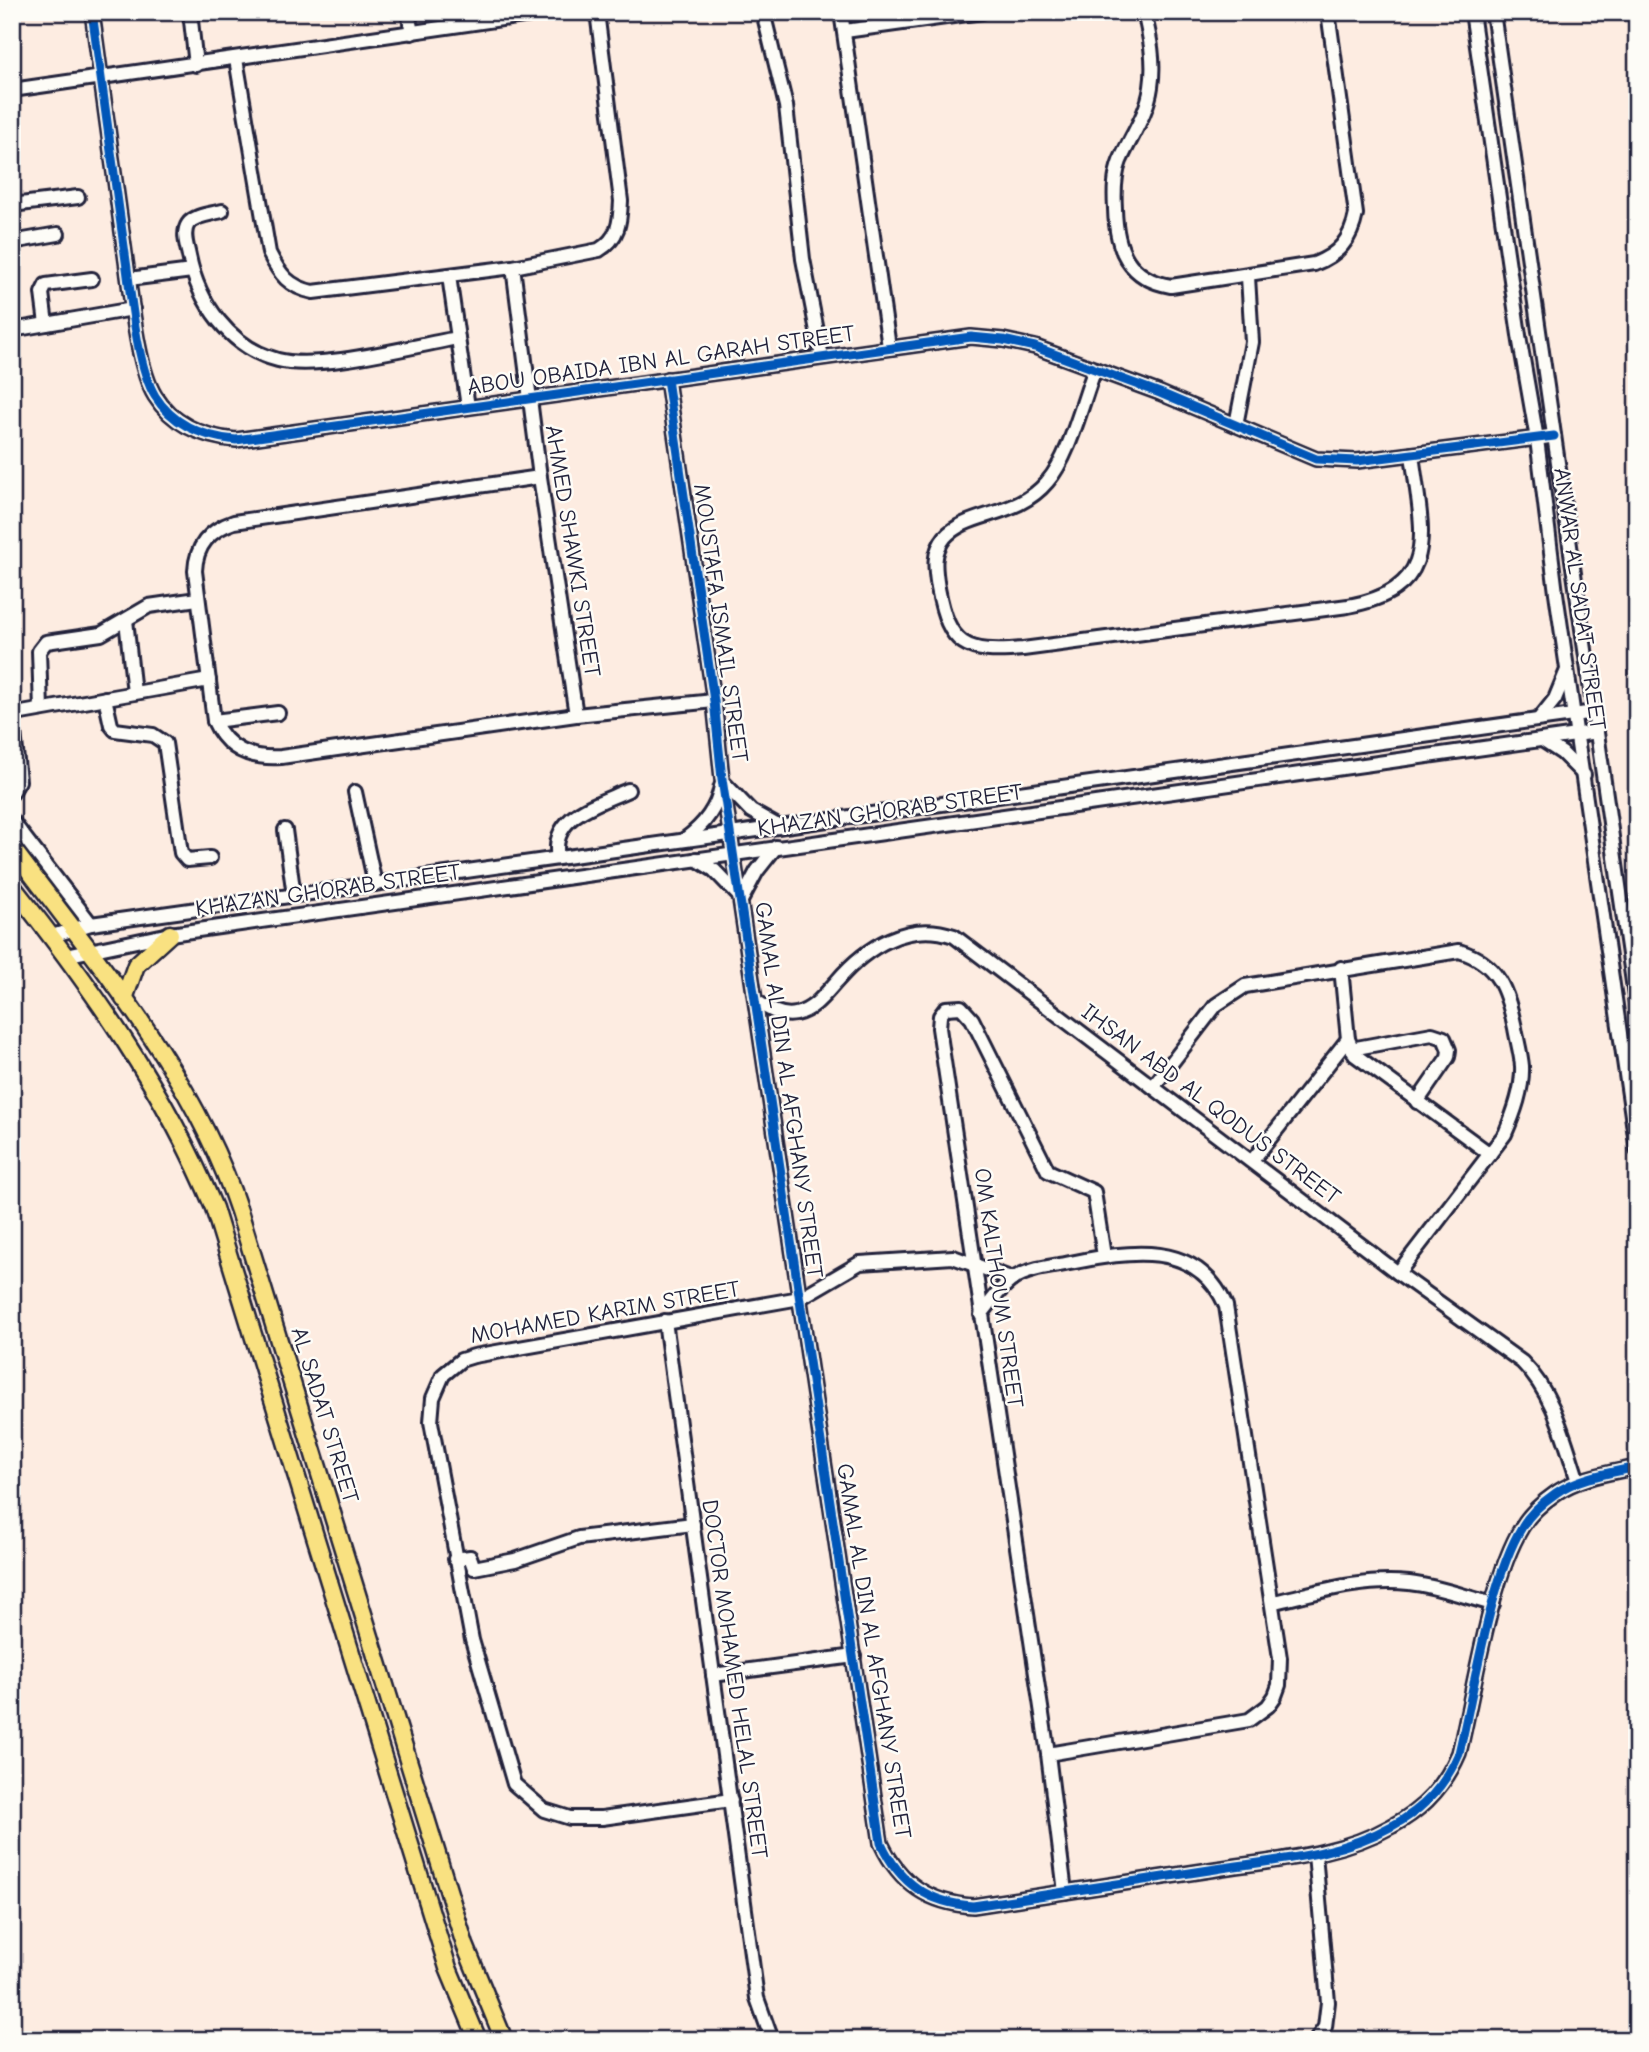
<svg xmlns="http://www.w3.org/2000/svg" width="1649" height="2052" viewBox="0 0 1649 2052" font-family="'Comic Neue',sans-serif">
<rect width="100%" height="100%" fill="#fdece1"/>
<filter id="ink" filterUnits="userSpaceOnUse"><feTurbulence type="fractalNoise" baseFrequency=".0143" numOctaves="2"/><feDisplacementMap in="SourceGraphic" scale="14" xChannelSelector="R" yChannelSelector="G"/><feConvolveMatrix kernelMatrix="1 2 1 2 8 2 1 2 1" color-interpolation-filters="sRGB"/></filter>
<g filter="url(#ink)">
<g fill="none" stroke-linecap="round" stroke-linejoin="round">
<g stroke="#22223b" stroke-width="18">
<g id="minor">
<path d="M92 12C104 95 115 178 126 261 131 295 137 367 155 396 173 425 204 437 236 440L971 337 1003 340 1035 347 1160 393 1316 459 1357 461 1554 436"/>
<path d="M190 12 196 65"/>
<path d="M408 12 412 33"/>
<path d="M763 12 786 106 803 259 822 357"/>
<path d="M841 12 889 347"/>
<path d="M1144 12C1150 37 1155 61 1151 87 1147 115 1131 136 1120 161 1114 176 1114 192 1115 209 1116 249 1128 279 1171 286L1314 264C1338 255 1351 240 1356 214L1328 12"/>
<path d="M1472 12 1520 342 1537 439 1556 593 1637 1150"/>
<path d="M1493 12 1637 1010"/>
<path d="M845 31 982 12"/>
<path d="M236 59 269 253C280 275 289 287 313 292L513 267 599 250C619 238 620 222 621 201L597 12"/>
<path d="M12 90 551 12"/>
<path d="M12 205 78 197"/>
<path d="M222 211C212 214 194 215 188 224 182 233 187 246 189 256 198 302 230 348 278 360 319 371 412 346 458 338"/>
<path d="M12 242 58 234"/>
<path d="M513 267 540 477 576 715"/>
<path d="M449 276 468 407"/>
<path d="M129 279 192 271"/>
<path d="M46 324 42 293 46 285 92 279"/>
<path d="M12 330 133 309"/>
<path d="M1095 369C1082 402 1070 456 1047 482 1017 518 968 511 945 537 932 553 935 569 938 588 949 646 965 654 1023 649L1348 606C1444 588 1421 529 1412 454"/>
<path d="M667 379 714 701 722 779 881 1843C900 1884 929 1903 973 1906 1054 1894 1135 1882 1216 1869 1275 1860 1339 1856 1392 1826 1424 1809 1445 1786 1459 1753 1474 1691 1490 1579 1522 1527 1530 1513 1543 1502 1556 1493 1579 1477 1610 1473 1637 1467"/>
<path d="M1236 425 1252 342 1248 277"/>
<path d="M540 477 234 522C210 530 196 545 195 571L214 721C227 750 251 759 281 757L576 715 714 701"/>
<path d="M126 620 134 693"/>
<path d="M105 698 111 725 115 730 153 735 165 743 181 853 187 860 210 858"/>
<path d="M41 709 39 651 46 642 101 634 149 606 197 599"/>
<path d="M1539 719 1555 699 1567 670"/>
<path d="M214 721 278 713"/>
<path d="M1542 740 1562 753 1584 775"/>
<path d="M725 784 751 811 778 826"/>
<path d="M355 792 375 884"/>
<path d="M12 793 19 781 13 721 16 714 209 680"/>
<path d="M12 821 91 924"/>
<path d="M285 830 294 896"/>
<path d="M685 839C703 826 717 809 721 786"/>
<path d="M558 858C549 816 598 804 628 790"/>
<path d="M696 859 714 870 742 899 757 871 776 847"/>
<path d="M52 936 91 924 1594 712"/>
<path d="M65 956 170 934 1597 732"/>
<path d="M1341 968 1348 1039 1355 1055 1490 1154"/>
<path d="M756 1001C768 1009 781 1017 796 1014 814 1010 825 994 837 981 866 947 908 920 954 936L1398 1273 1522 1362C1554 1394 1564 1439 1578 1481"/>
<path d="M1351 1049 1432 1034 1444 1038 1449 1050 1448 1057 1417 1102"/>
<path d="M1153 1087 1216 1005 1245 986 1459 951C1499 963 1507 991 1515 1028 1517 1040 1521 1054 1522 1066 1523 1089 1514 1113 1505 1134L1398 1273"/>
<path d="M1252 1161 1348 1039"/>
<path d="M981 1315C990 1303 1000 1288 1013 1279 1029 1268 1052 1267 1070 1263 1129 1251 1197 1239 1226 1306L1280 1658 1279 1685 1275 1696 1268 1706 1249 1720 1048 1754"/>
<path d="M665 1321 757 1998 772 2040"/>
<path d="M455 1559 470 1557 474 1568 515 1560 579 1538 693 1524"/>
<path d="M1274 1602C1318 1592 1363 1578 1409 1583 1437 1586 1466 1597 1493 1604"/>
<path d="M713 1675 854 1656"/>
<path d="M731 1800 602 1818H570L544 1810 514 1784 472 1640 431 1422 433 1398 443 1375 461 1360 474 1356 800 1298 860 1263 953 1257 1013 1279"/>
<path d="M1315 1854 1328 2002 1325 2027 1316 2040"/>
<path d="M1065 1892 1048 1754 939 1028 940 1016 946 1008 961 1007 972 1019 1048 1171 1094 1192 1104 1256"/>
</g>
</g>
<g stroke="#22223b" stroke-width="21">
<g id="major">
<path d="M12 848C97 962 194 1074 239 1211L465 1945 504 2040"/>
<path d="M12 886C91 986 165 1090 214 1208L448 1968 478 2040"/>
<path d="M124 999 136 965 170 934"/>
</g>
</g>
<use href="#minor" stroke="#fdfcf7" stroke-width="12"/>
<use href="#major" stroke="#f9e181" stroke-width="16"/>
<g stroke="#fdfcf7" stroke-width="13">
<g id="cycleway">
<path d="M92 12C104 95 115 178 126 261 131 295 137 367 155 396 173 425 204 437 236 440L971 337 1003 340 1035 347 1160 393 1316 459 1357 461 1554 436"/>
<path d="M667 379 714 701 722 779 881 1843C900 1884 929 1903 973 1906 1054 1894 1135 1882 1216 1869 1275 1860 1339 1856 1392 1826 1424 1809 1445 1786 1459 1753 1474 1691 1490 1579 1522 1527 1530 1513 1543 1502 1556 1493 1579 1477 1610 1473 1637 1467"/>
</g>
</g>
<use href="#cycleway" stroke="#0057b8" stroke-width="9"/>
</g>
</g>
<g text-anchor="middle" dominant-baseline="central" stroke-width="5" stroke-linejoin="round" paint-order="stroke">
<g font-size="23" fill="#22223b" stroke="#fdfcf7">
<text transform="translate(661 360) rotate(-8)">ABOU OBAIDA IBN AL GARAH STREET</text>
<text transform="translate(573 551) rotate(81)">AHMED SHAWKI STREET</text>
<text transform="translate(1580 599) rotate(82)">ANWAR AL SADAT STREET</text>
<text transform="translate(721 623) rotate(82)">MOUSTAFA ISMAIL STREET</text>
<text transform="translate(890 810) rotate(-8)">KHAZAN GHORAB STREET</text>
<text transform="translate(328 890) rotate(-8)">KHAZAN GHORAB STREET</text>
<text transform="translate(789 1090) rotate(82)">GAMAL AL DIN AL AFGHANY STREET</text>
<text transform="translate(1211 1104) rotate(37)">IHSAN ABD AL QODUS STREET</text>
<text transform="translate(999 1288) rotate(82)">OM KALTHOUM STREET</text>
<text transform="translate(605 1312) rotate(-10)">MOHAMED KARIM STREET</text>
<text transform="translate(325 1415) rotate(73)">AL SADAT STREET</text>
<text transform="translate(874 1651) rotate(81)">GAMAL AL DIN AL AFGHANY STREET</text>
<text transform="translate(735 1679) rotate(82)">DOCTOR MOHAMED HELAL STREET</text>
</g>
</g>
<rect width="1649" height="2052" fill="none" stroke="#fdfcf7" stroke-width="42"/>
<rect x="21" y="21" width="1607" height="2010" fill="none" stroke="#22223b" stroke-width="2.5" filter="url(#ink)"/>
</svg>
